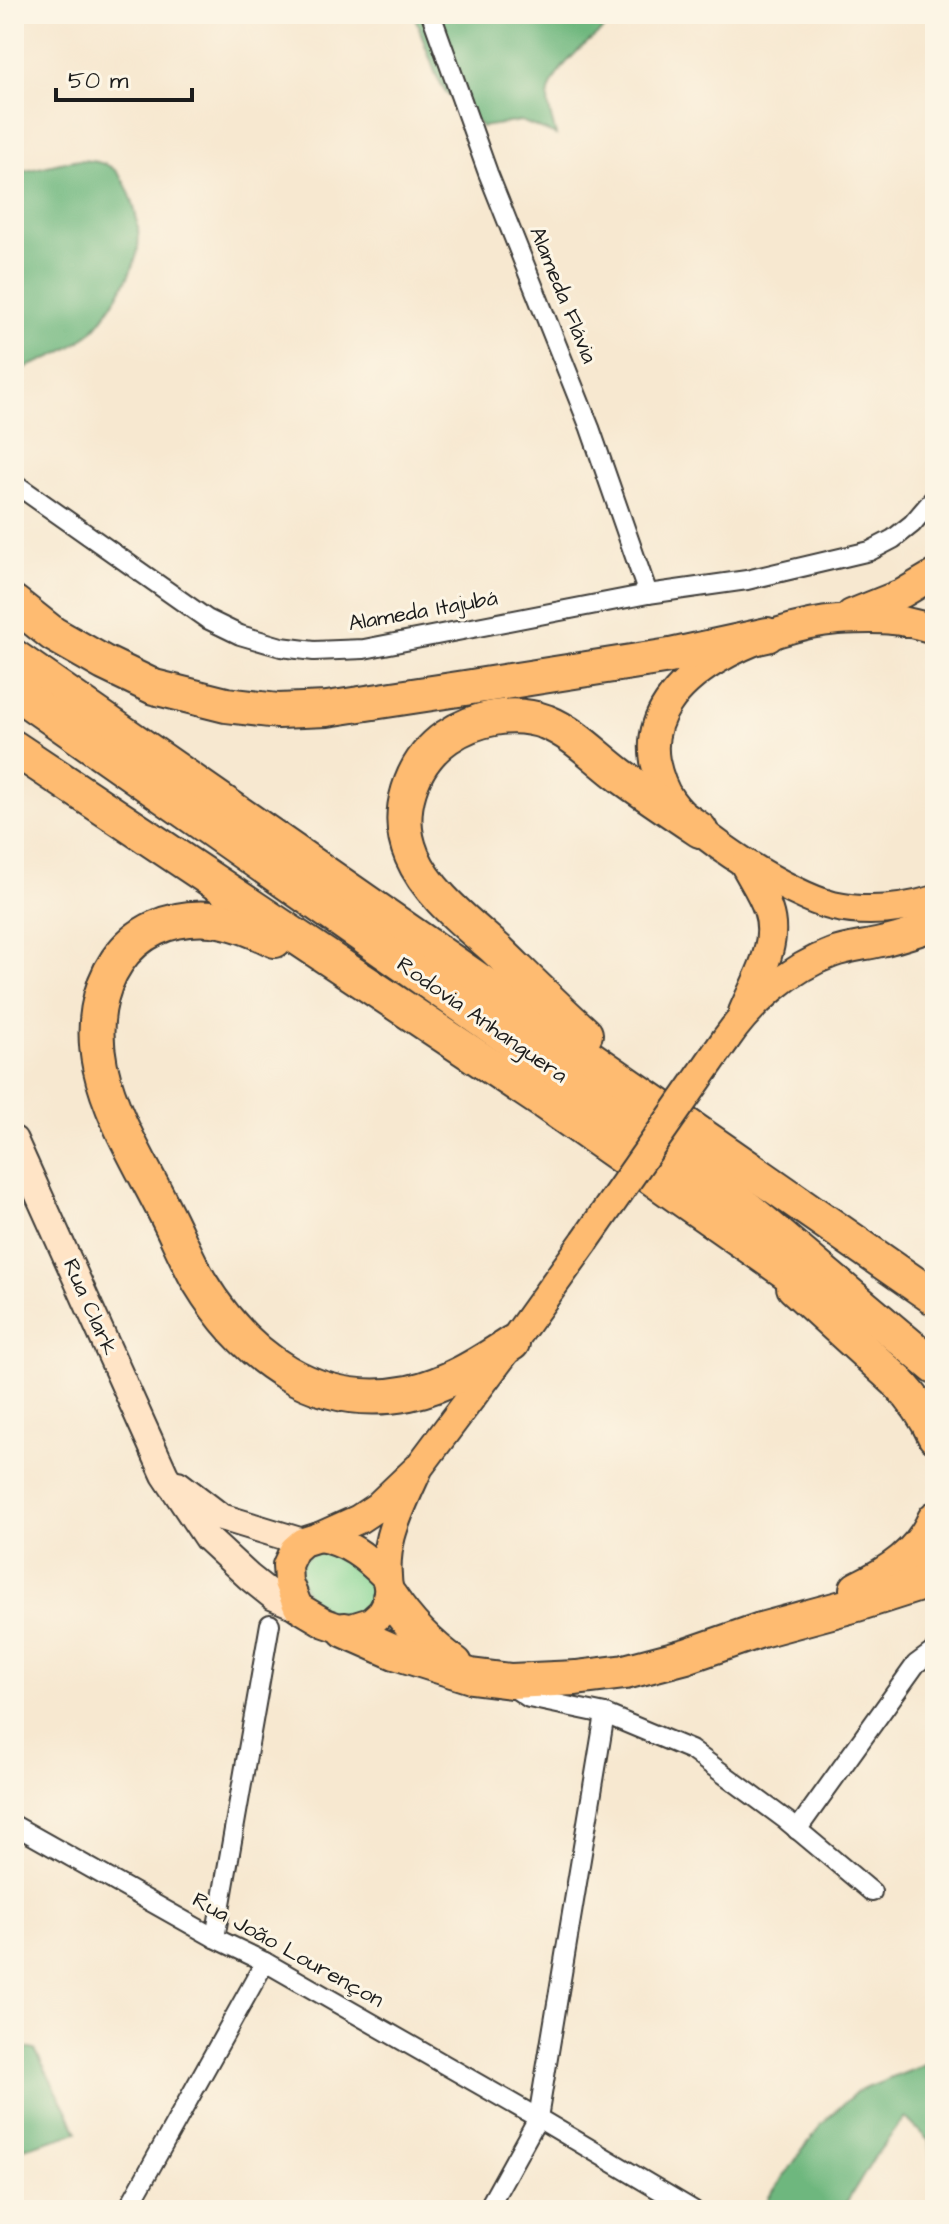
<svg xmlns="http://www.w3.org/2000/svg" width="949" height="2224" viewBox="0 0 949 2224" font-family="'Architects Daughter',sans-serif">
<rect width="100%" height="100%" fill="#fcf5e5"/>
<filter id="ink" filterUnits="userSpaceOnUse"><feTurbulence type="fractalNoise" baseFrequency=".0125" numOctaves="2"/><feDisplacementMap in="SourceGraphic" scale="16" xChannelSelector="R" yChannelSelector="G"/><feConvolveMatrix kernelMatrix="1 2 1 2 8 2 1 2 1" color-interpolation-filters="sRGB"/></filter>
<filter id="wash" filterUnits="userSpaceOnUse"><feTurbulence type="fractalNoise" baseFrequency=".006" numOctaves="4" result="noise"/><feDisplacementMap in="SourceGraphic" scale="32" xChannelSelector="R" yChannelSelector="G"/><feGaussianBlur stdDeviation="1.8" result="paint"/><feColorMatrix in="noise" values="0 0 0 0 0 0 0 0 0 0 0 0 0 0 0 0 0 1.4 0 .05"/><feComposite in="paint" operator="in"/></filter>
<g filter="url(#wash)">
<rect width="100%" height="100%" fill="#f7e8d0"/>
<path fill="#88d695" stroke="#527958" stroke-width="2" d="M325 1550 345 1555 371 1581C377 1613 363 1612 337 1618L308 1600C300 1575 290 1557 325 1550Z"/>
<g fill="#6eb77e" stroke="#456a4d" stroke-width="2">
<path d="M414 14H624C601 32 551 65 548 98 548 110 553 124 556 135L521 121 482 127 447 94 436 75Z"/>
<path d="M73 160C108 160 120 166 132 200 137 216 140 231 138 248 135 272 107 316 90 333 69 352 40 362 14 372V169L26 171Z"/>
<path d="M14 2045 35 2050 78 2132 14 2151Z"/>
<path d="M935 2061V2204L929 2141 905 2117 873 2159 848 2200 838 2210H765L769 2197 821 2125 856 2092Z"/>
</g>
</g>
<g filter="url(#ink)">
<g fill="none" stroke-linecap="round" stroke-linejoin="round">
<g stroke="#3d3b37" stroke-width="22">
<g id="street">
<path d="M431 14 488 173 590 428 648 594"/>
<path d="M14 483 207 619 240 635 281 647 314 651 364 649 648 594 747 580 870 551 893 539 912 524 935 497"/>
<path d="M512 1682 514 1688 529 1698 605 1714 691 1750 786 1820 872 1892"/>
<path d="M605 1714 538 2118 693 2210"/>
<path d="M14 1825 215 1938 265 1962 538 2118 487 2210"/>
<path d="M797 1830 916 1664 935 1650"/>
<path d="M215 1938 270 1624"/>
<path d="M127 2210 265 1962"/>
</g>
</g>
<g stroke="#3d3b37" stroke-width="30">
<g id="secondary">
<path d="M14 1140 165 1475 207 1538 249 1577 274 1597 298 1607"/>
<path d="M178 1484 221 1517 303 1542"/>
</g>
</g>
<g stroke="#3d3b37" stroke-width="32">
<g id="primary">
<path d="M851 614 903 593 935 574"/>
<path d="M935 629C921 626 907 621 893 620 876 618 856 619 838 620 771 625 640 675 655 761 658 775 663 790 671 801 696 837 791 896 833 906 868 914 901 910 935 900"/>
<path d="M743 1012C756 980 780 945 768 910 763 894 753 880 745 865"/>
<path d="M726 1039C751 1003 790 968 832 953 848 947 864 946 881 942 899 938 917 932 935 926"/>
<path d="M419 1467C399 1511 378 1548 390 1597L382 1612 371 1622 345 1630 325 1623 298 1607 288 1582 287 1565 294 1550 303 1542 319 1537 359 1519 377 1507 419 1467 512 1343 585 1241"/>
<path d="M319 1537C347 1542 365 1556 385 1576"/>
</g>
</g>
<g stroke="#3d3b37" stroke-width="38">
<g id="highway">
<path d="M14 603 53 634 104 663 154 687 226 705 278 711 327 709 465 688 670 656 767 635"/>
<path d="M14 657 935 1298"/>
<path d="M14 691 698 1171 737 1200 935 1367"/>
<path d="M14 748 544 1102 818 1294"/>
<path d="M275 940C255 930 234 921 212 919 124 912 84 989 100 1066 111 1117 141 1164 164 1210 176 1233 186 1258 199 1281 245 1357 316 1411 409 1393 447 1385 480 1364 512 1343"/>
<path d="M585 1034C555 1007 526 978 497 950 467 923 428 894 412 856 394 814 410 763 447 737 475 718 513 710 546 722 574 733 596 757 620 775 646 794 673 812 700 830"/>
<path d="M794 1287 897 1381C913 1398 926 1415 935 1436"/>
<path d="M857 1589C890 1573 920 1554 935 1519"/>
<path d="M390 1597C408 1624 428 1645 455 1664"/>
<path d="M345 1630 395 1652 471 1676 511 1681 576 1678 625 1672 686 1656 761 1630 857 1604 935 1579"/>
</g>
</g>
<use href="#street" stroke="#fff" stroke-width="18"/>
<use href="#secondary" stroke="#ffe4c6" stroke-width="26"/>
<use href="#primary" stroke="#febb71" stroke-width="28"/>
<use href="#highway" stroke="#febb71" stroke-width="34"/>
<g stroke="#3d3b37" stroke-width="32" stroke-linecap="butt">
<path id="primary-bridge" d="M585 1241 726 1039"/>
</g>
<use href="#primary-bridge" stroke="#febb71" stroke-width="28"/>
</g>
</g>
<g text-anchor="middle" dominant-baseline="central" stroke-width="6" stroke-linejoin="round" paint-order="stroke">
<g font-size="22" fill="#1c1c1c" stroke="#fcf5e5">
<text transform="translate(563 295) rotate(68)">Alameda Flávia</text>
<text transform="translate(423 611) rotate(-10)">Alameda Itajubá</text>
<text transform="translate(482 1020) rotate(35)">Rodovia Anhanguera</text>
<text transform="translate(90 1307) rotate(66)">Rua Clark</text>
<text transform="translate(288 1950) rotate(29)">Rua João Lourençon</text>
</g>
</g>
<rect width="949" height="2224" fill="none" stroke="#fcf5e5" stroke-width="48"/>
<path d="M56 88v12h136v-12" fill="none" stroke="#1c1c1c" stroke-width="4"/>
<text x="68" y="88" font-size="24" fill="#1c1c1c" stroke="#fcf5e5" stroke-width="6" paint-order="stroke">50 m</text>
</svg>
